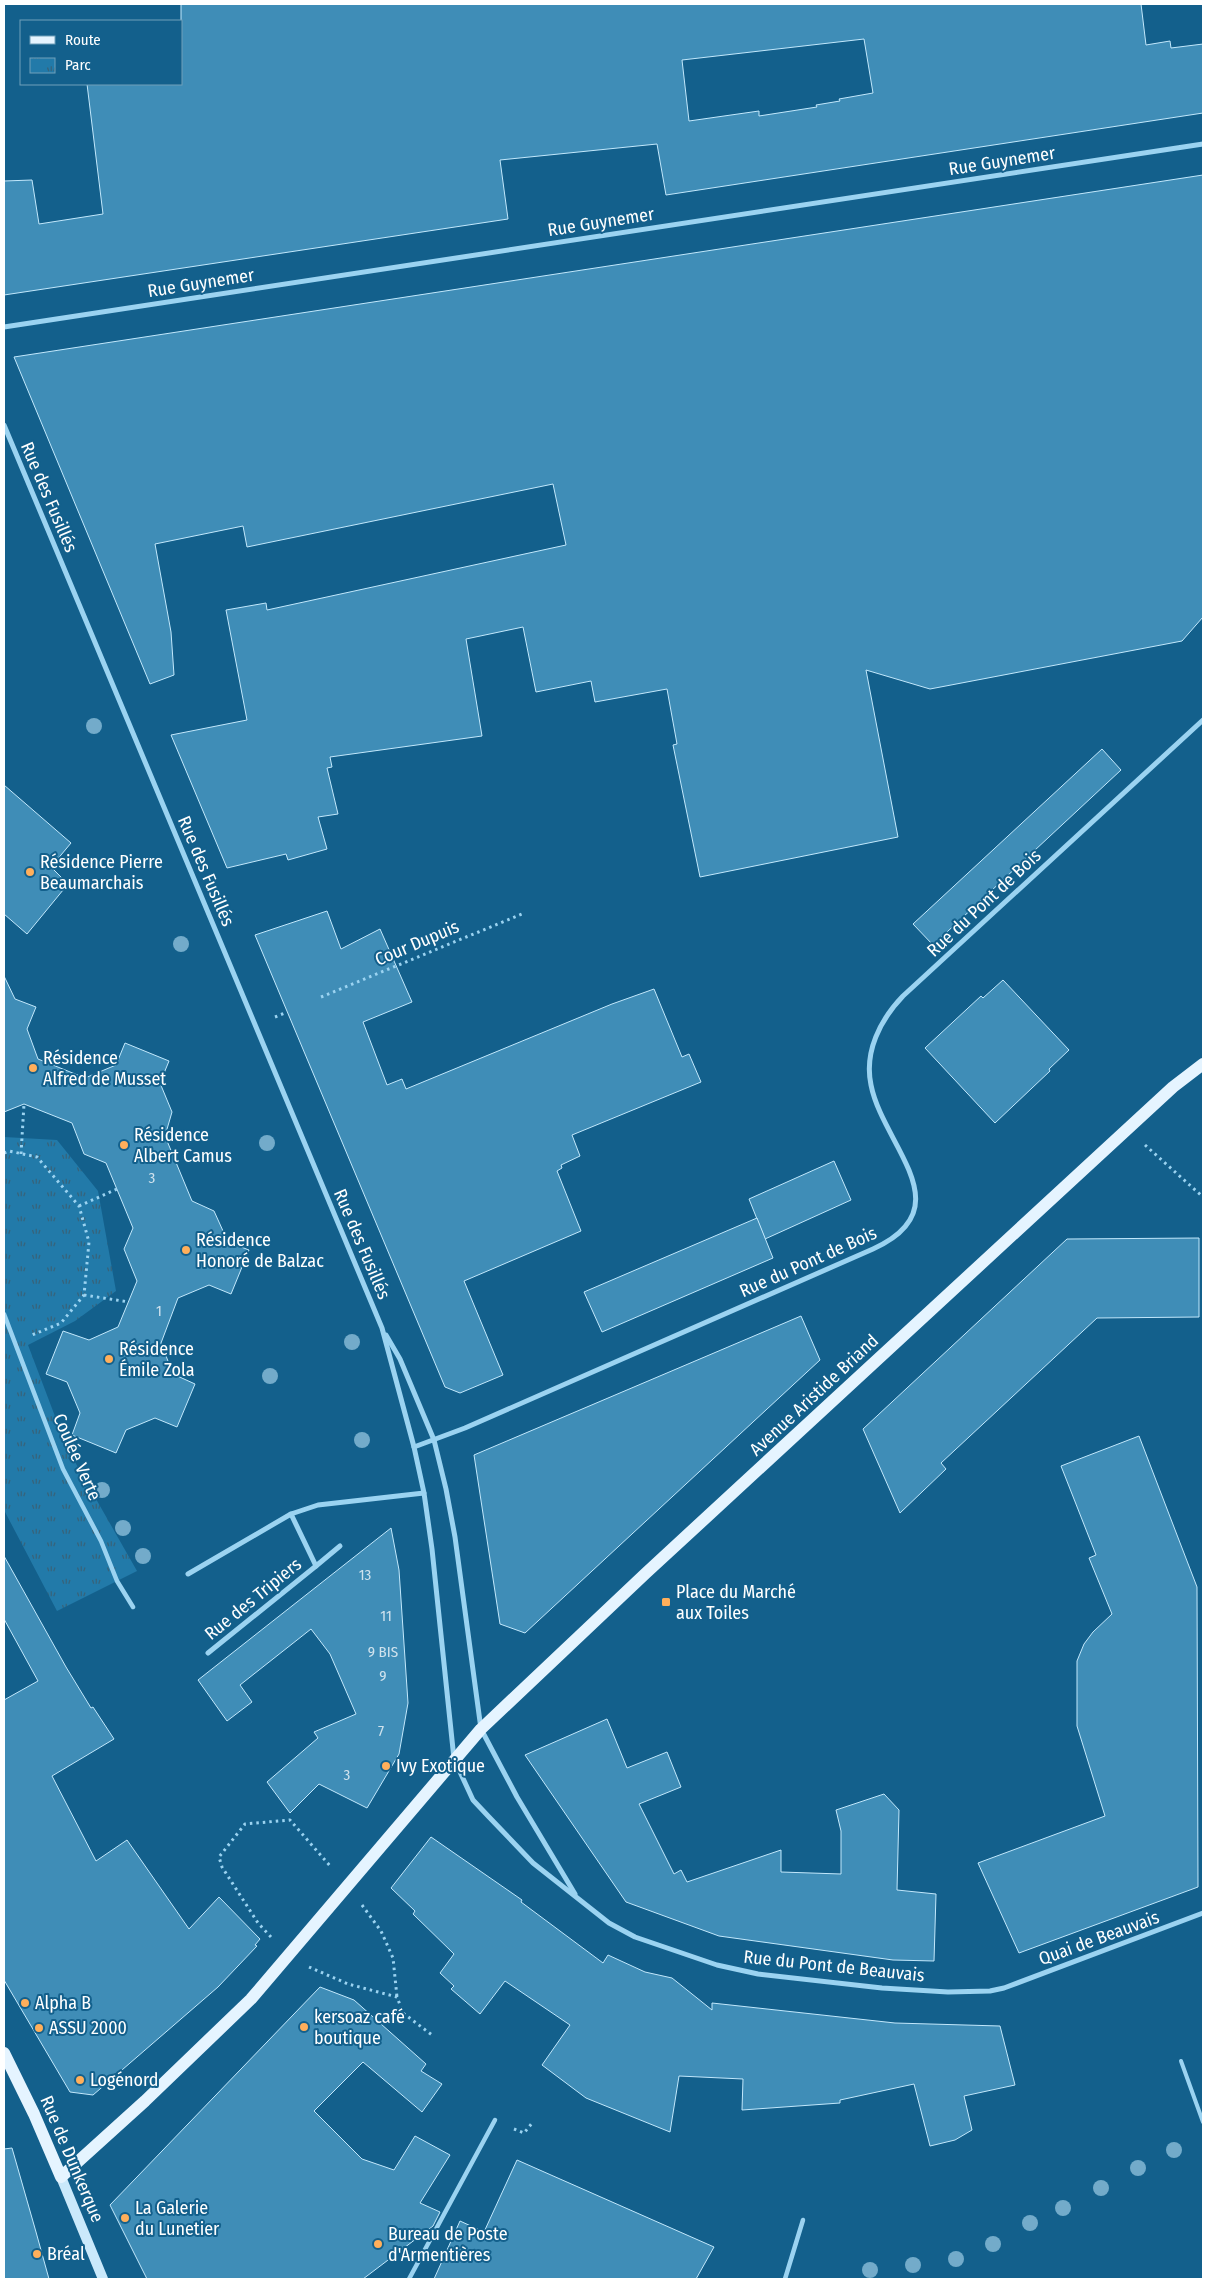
<svg xmlns="http://www.w3.org/2000/svg" width="1207" height="2283" viewBox="0 0 1207 2283" font-family="'Fira Sans Condensed',sans-serif">
<defs>
<pattern id="park-tufts" width="24" height="20" patternUnits="userSpaceOnUse" patternTransform="scale(1.25)"><rect width="24" height="20" fill="#227aa9"/><path d="M3 7l-1-3M5 7V3M7 7l1-3M15 17l-1-3M17 17v-4M19 17l1-3" fill="none" stroke="#37637a"/></pattern>
</defs>
<rect width="100%" height="100%" fill="#13608c"/>
<path fill="url(#park-tufts)" d="M4 1137 57 1140 98 1191 116 1291 75 1321 28 1345 67 1448 137 1571 57 1611 4 1510Z"/>
<g fill="#3f8db7" stroke="#c2e8fc" fill-rule="evenodd">
<path d="M181 4H1141L1146 45 1170 41 1171 48 1203 44V113L666 195 657 144 500 160 508 219 4 295V181L32 180 39 224 103 214 87 84H181ZM864 39 873 93 839 99 840 101 816 105 817 107 759 116V111L689 121 682 60Z"/>
<path d="M1203 175V617L1182 641 930 689 866 670 898 837 700 877 673 745 677 744 667 689 595 702 591 681 536 692 523 627 466 639 482 736 330 757 332 767 327 768 338 814 318 817 327 849 288 860 286 854 227 868 171 735 247 720 226 610 266 603 267 610 566 545 553 484 247 547 243 526 155 544 171 632 174 675 150 684 14 357Z"/>
<path d="M1102 749 1121 770 933 945 913 924Z"/>
<path d="M4 785 71 843 51 867 68 884 27 934 4 914Z"/>
<path d="M327 911 341 949 380 929 412 1002 363 1022 387 1085 402 1079 406 1089 612 1004 654 989 682 1057 689 1054 701 1082 572 1135 580 1156 561 1165 562 1168 557 1171 581 1231 464 1281 503 1375 460 1393 445 1387 255 935Z"/>
<path d="M4 976 15 999 36 1007 27 1029 38 1059 85 1078 116 1065 125 1043 169 1061 160 1083 172 1112 165 1136 192 1201 214 1211 228 1242 249 1250 231 1294 209 1285 178 1298 161 1343 173 1374 195 1384 177 1427 155 1418 126 1430 116 1453 72 1435 80 1413 67 1382 46 1374 63 1331 89 1340 118 1327 137 1281 124 1249 133 1228 106 1163 84 1154 72 1123 24 1104 4 1112Z"/>
<path d="M1003 980 1069 1050 1049 1069 1050 1071 995 1123 925 1048 981 996 983 998Z"/>
<path d="M834 1161 851 1200 765 1239 749 1199Z"/>
<path d="M757 1218 773 1258 602 1332 584 1292Z"/>
<path d="M1199 1238V1317L1097 1318 941 1463 946 1469 900 1513 863 1429 1067 1239Z"/>
<path d="M801 1316 820 1360 525 1633 500 1624 474 1455Z"/>
<path d="M1139 1436 1197 1587 1198 1887 1019 1953 978 1863 1105 1816 1077 1726V1661L1084 1644 1093 1632 1112 1614 1089 1558 1096 1555 1061 1466Z"/>
<path d="M391 1528 399 1570 408 1703 399 1754 367 1808 319 1784 290 1813 267 1782 318 1738 314 1732 356 1714 330 1654 311 1629 240 1685 252 1702 227 1721 198 1680Z"/>
<path d="M4 1556 66 1667 91 1708 93 1707 114 1739 52 1776 96 1861 127 1840 189 1929 219 1897 260 1939 255 1945 257 1946 218 1987 93 2095 70 2092 4 1980V1700L38 1681 4 1619Z"/>
<path d="M607 1719 627 1768 667 1752 681 1787 639 1804 674 1874 681 1870 687 1882 781 1850V1872L841 1874V1831L836 1810 884 1794 899 1810 897 1890 936 1894 934 1961 893 1960 719 1936 626 1902 525 1755Z"/>
<path d="M431 1837 522 1900 521 1902 603 1963 608 1955 645 1972 672 1978 712 2010V2003L895 2023 1000 2026 1015 2085 964 2096 972 2130 955 2140 930 2146 914 2084 840 2100V2103L742 2110 743 2079 679 2076 670 2132 586 2098 542 2065 570 2025 505 1981 480 2014 451 1989 454 1986 440 1973 454 1954 413 1914 415 1911 391 1888Z"/>
<path d="M320 1987 354 2000 426 2064 421 2071 442 2084 422 2112 363 2062 314 2111 362 2159 394 2170 415 2136 450 2155 420 2203 440 2212 433 2226 363 2279H147L110 2205Z"/>
<path d="M12 2148 36 2232 49 2279H4V2149Z"/>
<path d="M517 2160 714 2247 696 2279H434L460 2221 484 2232Z"/>
</g>
<g fill="none" stroke-linecap="round" stroke-linejoin="round">
<g stroke="#9bd3f1" stroke-width="3" stroke-dasharray="2.5 4" stroke-linecap="butt">
<path d="M321 997 522 914"/>
<path d="M275 1017 287 1012"/>
<path d="M1145 1145 1203 1197"/>
<path d="M4 1153 9 1151 37 1157 79 1206 89 1242 84 1295 61 1323 32 1335"/>
<path d="M21 1154 24 1104"/>
<path d="M79 1206 117 1189"/>
<path d="M84 1295 129 1302"/>
<path d="M362 1905 381 1931 393 1958 397 1997"/>
<path d="M271 1937 258 1923 222 1867 219 1857 245 1824 290 1820 331 1867"/>
<path d="M309 1967 348 1984 397 1997 403 2013 432 2035"/>
<path d="M514 2129 524 2133 533 2122"/>
</g>
<path stroke="#9bd3f1" stroke-width="4" d="M1181 2061 1203 2122"/>
<g stroke="#9bd3f1" stroke-width="4.5">
<path d="M4 1314 63 1469 101 1541 117 1581 133 1607"/>
<path d="M409 2279 495 2120"/>
<path d="M785 2279 803 2220"/>
</g>
<g stroke="#9bd3f1" stroke-width="5">
<path d="M4 327 1203 144"/>
<path d="M4 425 382 1328 414 1447 424 1493 432 1549 454 1759 473 1800 489 1817 533 1863 609 1923 635 1937 717 1965 758 1974 882 1988 948 1992 990 1991 1004 1988 1203 1913"/>
<path d="M386 1335 400 1359 434 1440 446 1489 455 1537 481 1729 517 1797 575 1894"/>
<path d="M414 1447 465 1428 873 1249C964 1208 883 1146 871 1085 864 1052 880 1020 903 996L1203 720"/>
<path d="M316 1566 340 1546"/>
<path d="M188 1574 291 1514 318 1505 424 1493"/>
<path d="M208 1653 316 1566 291 1514"/>
</g>
<path stroke="#cae9fb" stroke-width="10" d="M61 2177 103 2279"/>
<path stroke="#e5f4ff" stroke-width="12" d="M4 2053 34 2114 61 2177 145 2101 251 1999 481 1729 646 1573 1173 1087 1203 1064"/>
</g>
<g fill="#73abca">
<circle cx="94" cy="726" r="8"/>
<circle cx="181" cy="944" r="8"/>
<circle cx="267" cy="1143" r="8"/>
<circle cx="352" cy="1342" r="8"/>
<circle cx="270" cy="1376" r="8"/>
<circle cx="362" cy="1440" r="8"/>
<circle cx="102" cy="1490" r="8"/>
<circle cx="123" cy="1528" r="8"/>
<circle cx="143" cy="1556" r="8"/>
<circle cx="1174" cy="2150" r="8"/>
<circle cx="1138" cy="2168" r="8"/>
<circle cx="1101" cy="2188" r="8"/>
<circle cx="1063" cy="2208" r="8"/>
<circle cx="1030" cy="2223" r="8"/>
<circle cx="993" cy="2244" r="8"/>
<circle cx="956" cy="2259" r="8"/>
<circle cx="913" cy="2265" r="8"/>
<circle cx="870" cy="2270" r="8"/>
</g>
<g fill="#ffaf5b" stroke="#13608c" stroke-width="2">
<circle cx="30" cy="872" r="5"/>
<circle cx="33" cy="1068" r="5"/>
<circle cx="124" cy="1145" r="5"/>
<circle cx="186" cy="1250" r="5"/>
<circle cx="109" cy="1359" r="5"/>
<rect x="661" y="1597" width="10" height="10" rx="2.5"/>
<circle cx="386" cy="1766" r="5"/>
<circle cx="25" cy="2003" r="5"/>
<circle cx="304" cy="2027" r="5"/>
<circle cx="39" cy="2028" r="5"/>
<circle cx="80" cy="2080" r="5"/>
<circle cx="125" cy="2218" r="5"/>
<circle cx="378" cy="2244" r="5"/>
<circle cx="37" cy="2254" r="5"/>
</g>
<g text-anchor="middle" dominant-baseline="central" stroke-width="4" stroke-linejoin="round" paint-order="stroke">
<g font-size="15" fill="#cfe2ed">
<text x="152" y="1178">3</text>
<text x="159" y="1311">1</text>
<text x="365" y="1575">13</text>
<text x="386" y="1616">11</text>
<text x="383" y="1652">9 BIS</text>
<text x="383" y="1676">9</text>
<text x="381" y="1731">7</text>
<text x="347" y="1775">3</text>
</g>
<g font-size="18" fill="#fff" stroke="#13608c">
<text transform="translate(1002 161) rotate(-9)">Rue Guynemer</text>
<text transform="translate(601 222) rotate(-9)">Rue Guynemer</text>
<text transform="translate(201 283) rotate(-9)">Rue Guynemer</text>
<text transform="translate(49 497) rotate(67)">Rue des Fusillés</text>
<text transform="translate(206 871) rotate(67)">Rue des Fusillés</text>
<text transform="translate(984 903) rotate(-43)">Rue du Pont de Bois</text>
<text transform="translate(417 943) rotate(-23)">Cour Dupuis</text>
<text transform="translate(362 1244) rotate(67)">Rue des Fusillés</text>
<text transform="translate(808 1262) rotate(-24)">Rue du Pont de Bois</text>
<text transform="translate(814 1395) rotate(-43)">Avenue Aristide Briand</text>
<text transform="translate(77 1457) rotate(66)">Coulée Verte</text>
<text transform="translate(253 1599) rotate(-39)">Rue des Tripiers</text>
<text transform="translate(1099 1938) rotate(-20)">Quai de Beauvais</text>
<text transform="translate(834 1966) rotate(6)">Rue du Pont de Beauvais</text>
<text transform="translate(72 2159) rotate(67)">Rue de Dunkerque</text>
</g>
<g font-size="18" fill="#fff" stroke="#13608c" text-anchor="start">
<text x="40" y="862">Résidence Pierre<tspan x="40" dy="21">Beaumarchais</tspan></text>
<text x="43" y="1058">Résidence<tspan x="43" dy="21">Alfred de Musset</tspan></text>
<text x="134" y="1135">Résidence<tspan x="134" dy="21">Albert Camus</tspan></text>
<text x="196" y="1240">Résidence<tspan x="196" dy="21">Honoré de Balzac</tspan></text>
<text x="119" y="1349">Résidence<tspan x="119" dy="21">Émile Zola</tspan></text>
<text x="676" y="1592">Place du Marché<tspan x="676" dy="21">aux Toiles</tspan></text>
<text x="396" y="1766">Ivy Exotique</text>
<text x="35" y="2003">Alpha B</text>
<text x="314" y="2017">kersoaz café<tspan x="314" dy="21">boutique</tspan></text>
<text x="49" y="2028">ASSU 2000</text>
<text x="90" y="2080">Logénord</text>
<text x="135" y="2208">La Galerie<tspan x="135" dy="21">du Lunetier</tspan></text>
<text x="388" y="2234">Bureau de Poste<tspan x="388" dy="21">d'Armentières</tspan></text>
<text x="47" y="2254">Bréal</text>
</g>
</g>
<rect width="1207" height="2283" fill="none" stroke="#ffffff" stroke-width="10"/>
<rect x="20" y="20" width="162" height="65" fill="#13608c" stroke="#71a0ba"/>
<rect x="30" y="36" width="25" height="8" fill="#e5f4ff" stroke="#71a0ba"/>
<text x="65" y="45" font-size="15" fill="#ffffff">Route</text>
<rect x="30" y="58" width="25" height="15" fill="url(#park-tufts)" stroke="#71a0ba"/>
<text x="65" y="70" font-size="15" fill="#ffffff">Parc</text>
</svg>
